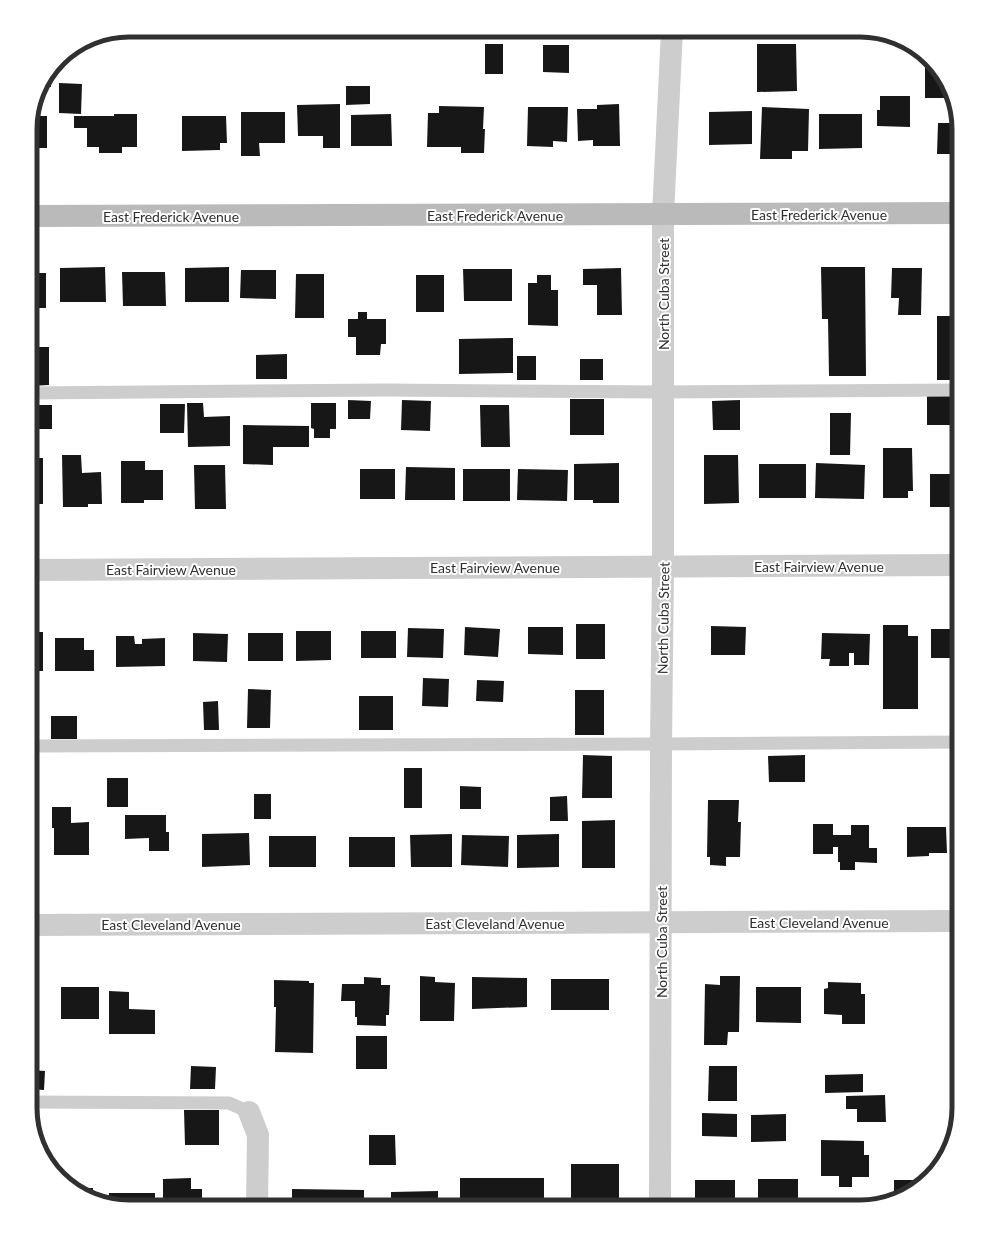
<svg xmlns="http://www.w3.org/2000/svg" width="989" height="1237" viewBox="0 0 989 1237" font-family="Lato,sans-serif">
<rect width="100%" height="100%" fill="#fff"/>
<g fill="#171717">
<rect x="485" y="44" width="18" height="30"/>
<path d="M757 44H796L797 91 757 92Z"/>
<path d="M543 45H569V73L543 72Z"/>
<path d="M925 63H931L942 74 950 98H925Z"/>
<path d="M51 70V87H40V85Z"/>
<path d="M59 83 82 84 81 114 59 113Z"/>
<path d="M346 86H370V104L346 105Z"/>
<path d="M880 96H910V127L877 126V110H880Z"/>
<path d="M340 104V148H323V136H298L297 105Z"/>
<path d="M619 104 620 146H593V140L578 141 577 109H597V105Z"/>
<path d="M439 106 484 107 483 129H485L484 153H461V147H427L428 113H439Z"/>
<path d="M528 107H568L567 142 553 141V147L527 146Z"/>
<path d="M762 107 809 109 808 151H792V159H760Z"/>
<path d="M752 111V144L709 145V112Z"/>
<path d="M241 112H285V143H259L260 156H241Z"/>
<path d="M114 114H137V147H122V153H99V147H87V128H74V116H114Z"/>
<path d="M391 114 392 146H351V115Z"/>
<path d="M819 114H862V148L819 149Z"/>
<path d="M32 116H47V148H30V122Z"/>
<path d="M182 116H226L227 143H220V150L182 151Z"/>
<path d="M938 123H957L959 128V146H954V154H937Z"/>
<path d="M105 267 106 302H60V268Z"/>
<path d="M229 267V302H185V268Z"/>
<path d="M821 267H865L866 376H829L828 319H822Z"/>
<path d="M621 268 622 315H597V285H583V269Z"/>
<path d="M892 268H922L921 315H898L899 298H891Z"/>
<path d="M463 269H512V301H464Z"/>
<path d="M241 270H276V299L240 298Z"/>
<path d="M122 272H165L166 306H123Z"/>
<rect x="30" y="273" width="16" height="35"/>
<path d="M296 274H324V318H295Z"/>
<rect x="416" y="275" width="28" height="37"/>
<path d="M537 275H551V290H558V326L528 325V283H537Z"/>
<path d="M358 312H367V319H386V344H381L380 355H356V337H348V319H358Z"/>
<rect x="937" y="316" width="22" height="64"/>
<path d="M513 338V373L459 374V339Z"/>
<path d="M30 347H49V385L30 386Z"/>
<path d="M287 354V379H256V355Z"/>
<rect x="517" y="356" width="19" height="24"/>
<rect x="580" y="359" width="23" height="21"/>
<rect x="927" y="396" width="32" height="29"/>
<rect x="570" y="399" width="34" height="36"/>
<path d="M348 400 371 401 370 419H348Z"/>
<path d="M402 400 431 401 430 431 401 430Z"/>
<path d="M740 400V430H713L712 401Z"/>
<path d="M187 403H203L204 417 230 416V446L188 447Z"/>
<path d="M311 403H336V429H330V438H314V429L311 428Z"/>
<path d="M160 404H185L184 433H160Z"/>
<rect x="30" y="405" width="22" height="24"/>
<path d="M480 405H509L510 447H481Z"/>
<path d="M830 413H851L850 455H830Z"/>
<path d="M243 425 309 426V447H273V465L243 464Z"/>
<path d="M883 448H912L913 491H908V498H883Z"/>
<path d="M62 455H81L82 473 101 472 102 504H88V507H63Z"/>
<path d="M704 455H738L739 503 704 504Z"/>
<rect x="30" y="458" width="13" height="46"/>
<path d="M121 461H145V470H163V500H144V503H121Z"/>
<path d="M619 463V503H593V500H574V464Z"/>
<path d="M816 463 865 465 864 499 815 498Z"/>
<rect x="759" y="464" width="47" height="34"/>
<path d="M194 465H225L226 509H195Z"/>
<path d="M406 467 455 468V500H405Z"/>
<rect x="360" y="469" width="35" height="30"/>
<rect x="463" y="469" width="47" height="32"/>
<path d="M518 469 568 470 567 501 517 500Z"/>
<rect x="930" y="474" width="29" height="33"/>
<rect x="576" y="624" width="29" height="35"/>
<path d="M883 625H908V636H918V709H883Z"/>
<path d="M711 626 746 627 745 655H711Z"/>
<path d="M465 627 500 629 498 657 464 655Z"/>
<path d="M528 627H563V655L528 654Z"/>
<path d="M408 628 444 629 443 658 407 657Z"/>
<rect x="931" y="629" width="28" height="29"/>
<path d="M296 631H331V660L296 661Z"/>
<rect x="361" y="631" width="35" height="27"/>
<rect x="30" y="632" width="13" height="39"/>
<path d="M193 633 228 634 227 662 193 661Z"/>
<rect x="248" y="633" width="35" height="28"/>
<path d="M822 633 870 634 869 665H854V653H849V666H829L830 659H821Z"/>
<path d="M116 636H134L135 644H142V639L165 638V666L116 667Z"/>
<path d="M55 638H84V650H94V671H55Z"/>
<path d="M423 678 449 679 448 707 422 706Z"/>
<path d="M477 680 504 681 503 702 476 701Z"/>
<path d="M248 689 271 690 270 728H247Z"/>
<rect x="575" y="690" width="29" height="45"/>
<rect x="359" y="696" width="34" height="34"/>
<path d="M218 701 219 730H204L203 702Z"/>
<rect x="51" y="716" width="26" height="23"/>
<path d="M583 755 612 756V798H582Z"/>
<path d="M805 755V782H769L768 756Z"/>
<rect x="404" y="768" width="18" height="40"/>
<rect x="107" y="778" width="21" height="29"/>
<path d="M460 786 481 787V809H460Z"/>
<rect x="254" y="794" width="17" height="25"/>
<path d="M567 796 568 821H550V797Z"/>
<path d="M708 800H739L738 822H741L740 857H726V866L710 865V857H707Z"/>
<path d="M52 807H71V823L89 822V855H54V828H52Z"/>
<path d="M125 815H166V832H169V851H149V838L125 839Z"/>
<path d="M615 820V868H582V821Z"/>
<rect x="30" y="823" width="9" height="24"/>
<path d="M813 824H833V835H851V825H869V848H877V863L855 862V870H840V862H838V847H833V854H813Z"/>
<path d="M907 827H946L947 853H929V856L907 857Z"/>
<path d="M249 833 250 865 202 867V834Z"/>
<path d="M452 834V867H411L410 835Z"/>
<path d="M559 834V867L517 868V835Z"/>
<path d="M462 835 509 836 508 867 461 865Z"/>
<rect x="269" y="836" width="47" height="31"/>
<rect x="349" y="837" width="46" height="30"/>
<path d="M420 976 435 977V982L455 983 454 1021H420Z"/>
<path d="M720 976H740L739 1032H728L727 1045H704L705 984 720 985Z"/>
<path d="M364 977 381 978V985H390L389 1015H386V1026L357 1025V1017H355V1001H341L342 984H364Z"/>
<path d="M472 977 527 978V1007L472 1009Z"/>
<rect x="551" y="979" width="58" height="31"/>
<path d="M274 980 309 981V983H314L313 1053 275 1052 276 1007H274Z"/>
<path d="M828 982 861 983V994H865V1024H842V1015L824 1014V989L828 988Z"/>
<rect x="61" y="987" width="38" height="32"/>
<path d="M756 987H801V1023L756 1022Z"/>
<path d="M109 991 129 992V1009L155 1010V1034H109Z"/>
<path d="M30 992H33V1021H36V1035H30Z"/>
<rect x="356" y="1036" width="31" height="33"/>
<path d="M191 1066 216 1067 215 1089H190Z"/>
<path d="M709 1066H737V1101H708Z"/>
<path d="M30 1070 45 1071 44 1090 30 1089Z"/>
<path d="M863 1074V1092L825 1093V1075Z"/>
<path d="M885 1095 886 1122H857V1109H846V1096Z"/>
<path d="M184 1110H219V1145H185Z"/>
<path d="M702 1113 737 1114V1137L702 1136Z"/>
<path d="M786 1114V1141L751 1142V1115Z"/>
<path d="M369 1135H395L396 1165H369Z"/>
<path d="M821 1140 864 1141V1155H869V1177H852V1187H839V1176H821Z"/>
<path d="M571 1164H619V1198H591V1207H571Z"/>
<path d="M191 1178V1189H202V1207H163V1179Z"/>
<rect x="460" y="1178" width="84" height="29"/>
<path d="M916 1178H926L915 1190 894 1197V1180H916Z"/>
<rect x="758" y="1179" width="40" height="28"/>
<rect x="695" y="1180" width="40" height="27"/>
<path d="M73 1188H93V1197L79 1194Z"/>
<path d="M292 1189 364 1190V1207H292Z"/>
<path d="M438 1191V1207H391V1192Z"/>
<path d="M109 1193H155V1207H128L109 1202Z"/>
</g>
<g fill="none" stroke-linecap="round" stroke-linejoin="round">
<g stroke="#cdcdcd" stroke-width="13">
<path d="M30 393 386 390 664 392 959 390"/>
<path d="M30 746 661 744 959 742"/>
<path d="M30 1102 229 1103 249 1112"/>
</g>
<g stroke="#cdcdcd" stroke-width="22">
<path d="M30 570 959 565"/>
<path d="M30 925 959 921"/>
<path d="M249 1112 258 1135 257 1207"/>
<path d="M660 1207 661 744 663 567V215L672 30"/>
</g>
<path stroke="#bababa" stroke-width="22" d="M30 216 959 213"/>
</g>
<g text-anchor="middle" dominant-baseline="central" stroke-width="4" stroke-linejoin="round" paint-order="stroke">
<g font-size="14" fill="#303030" stroke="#fff">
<text x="819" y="214">East Frederick Avenue</text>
<text x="495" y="215">East Frederick Avenue</text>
<text x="171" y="216">East Frederick Avenue</text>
<text transform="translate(663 294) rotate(-90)">North Cuba Street</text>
<text x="819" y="566">East Fairview Avenue</text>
<text x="495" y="567">East Fairview Avenue</text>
<text x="171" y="569">East Fairview Avenue</text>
<text transform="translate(663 618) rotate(-89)">North Cuba Street</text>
<text x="819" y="922">East Cleveland Avenue</text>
<text x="495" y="923">East Cleveland Avenue</text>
<text x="171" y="924">East Cleveland Avenue</text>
<text transform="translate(661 942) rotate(-90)">North Cuba Street</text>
</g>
</g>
<path d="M0 0H989V1237H0ZM129 37H860A92 92 0 0 1 952 129V1108A92 92 0 0 1 860 1200H129A92 92 0 0 1 37 1108V129A92 92 0 0 1 129 37Z" fill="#fff" fill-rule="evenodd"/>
<path fill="none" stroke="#303030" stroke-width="5" d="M129 37H860A92 92 0 0 1 952 129V1108A92 92 0 0 1 860 1200H129A92 92 0 0 1 37 1108V129A92 92 0 0 1 129 37Z"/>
</svg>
